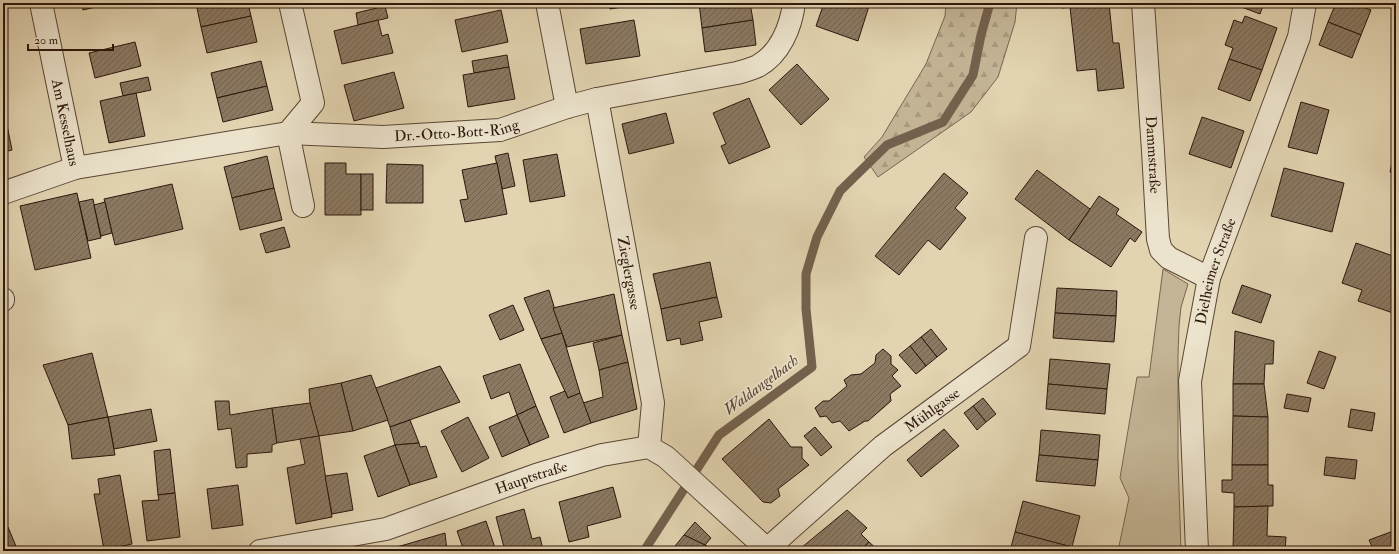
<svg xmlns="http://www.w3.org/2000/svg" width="1399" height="554" viewBox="0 0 1399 554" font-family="'IM FELL Double Pica',serif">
<defs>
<pattern id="forest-firs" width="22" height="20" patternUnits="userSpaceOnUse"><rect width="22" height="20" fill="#c3b495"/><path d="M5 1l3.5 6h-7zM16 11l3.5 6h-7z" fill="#a89a7f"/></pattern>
<pattern id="building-hatch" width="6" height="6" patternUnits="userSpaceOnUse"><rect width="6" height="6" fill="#8b7962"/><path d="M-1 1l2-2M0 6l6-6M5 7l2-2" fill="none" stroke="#72624f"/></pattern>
</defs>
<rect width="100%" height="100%" fill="#e2d4b1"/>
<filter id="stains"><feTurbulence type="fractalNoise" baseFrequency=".005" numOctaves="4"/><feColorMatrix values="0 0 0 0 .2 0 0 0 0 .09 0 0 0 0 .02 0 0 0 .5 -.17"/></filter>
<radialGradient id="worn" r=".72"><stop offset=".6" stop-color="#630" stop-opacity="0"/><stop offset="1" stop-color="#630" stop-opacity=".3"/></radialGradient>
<path fill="#c3b495" stroke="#786550" d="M1163 269 1188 284 1181 307 1179 326 1178 356V458L1181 551H1118L1129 498 1120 478 1137 377H1149Z"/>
<path fill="url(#forest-firs)" stroke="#786550" d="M946 3H1017L1015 22 998 77 971 112 878 177 864 157 882 137 926 64 945 16Z"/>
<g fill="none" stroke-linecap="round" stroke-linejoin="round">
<path stroke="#74614d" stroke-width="9" d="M644 551 719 435 812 367 806 309V274L817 237 840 191 887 145 943 122 973 75 981 35 990 3"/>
</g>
<g fill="url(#building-hatch)" stroke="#2c160c">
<path d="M81 3H113L83 10Z"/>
<path d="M196 3H248L251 16 201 27Z"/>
<path d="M609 3H633L634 5 610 9Z"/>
<path d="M699 3H750L753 20 702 28Z"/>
<path d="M824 3H870L858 41 816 26Z"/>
<path d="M1062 3H1109L1113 43H1119L1124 88 1098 91 1096 69 1077 71 1070 7 1062 8Z"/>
<path d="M1231 3H1264L1260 14Z"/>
<path d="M1336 3H1352L1371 10 1361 35 1328 22Z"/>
<path d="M385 6 388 18 358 25 356 13Z"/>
<path d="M501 10 508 42 462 52 455 20Z"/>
<path d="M251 16 257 42 207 53 201 27Z"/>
<path d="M1245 16 1277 28 1262 70 1229 59 1233 48 1225 45 1234 20 1242 23Z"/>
<path d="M378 20 382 36 388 34 393 53 342 64 334 31Z"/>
<path d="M634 20 640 56 586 64 580 29Z"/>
<path d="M753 20 756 45 705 52 702 28Z"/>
<path d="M1328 22 1361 35 1352 58 1319 45Z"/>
<path d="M135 42 141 66 95 78 89 53Z"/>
<path d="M507 55 509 67 474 73 472 61Z"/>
<path d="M1229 59 1262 70 1250 101 1218 89Z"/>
<path d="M261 61 267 86 217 98 211 73Z"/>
<path d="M797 64 829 99 801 125 769 90Z"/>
<path d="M509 67 515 99 468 107 463 75Z"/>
<path d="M394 72 404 108 354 121 344 85Z"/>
<path d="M148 77 151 90 123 96 120 83Z"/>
<path d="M267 86 273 110 223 122 217 98Z"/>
<path d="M136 93 145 136 109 143 100 101Z"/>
<path d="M749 98 770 147 729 164 721 146 726 144 713 113Z"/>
<path d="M1301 102 1329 110 1317 154 1288 147Z"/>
<path d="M3 105 12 150 3 152Z"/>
<path d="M666 113 674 143 629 154 622 124Z"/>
<path d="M1202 117 1244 131 1231 168 1189 154Z"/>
<path d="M1396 144V174L1390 172Z"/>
<path d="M508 153 515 186 502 189 495 156Z"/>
<path d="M557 154 565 196 530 202 523 160Z"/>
<path d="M267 156 274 188 232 198 224 167Z"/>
<path d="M325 163H346V174H361V215H325Z"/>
<path d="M497 163 507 214 465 222 460 200 468 199 462 170Z"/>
<path d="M387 164 423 165V203H386Z"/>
<path d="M1284 168 1344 183 1332 232 1271 216Z"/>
<path d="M1037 170 1090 209 1069 240 1015 199Z"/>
<path d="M944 173 968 193 955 208 966 218 940 250 928 240 899 275 875 256Z"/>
<rect x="361" y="174" width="12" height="36"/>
<path d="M172 184 183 229 115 245 104 199Z"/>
<path d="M274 188 282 220 240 230 232 198Z"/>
<path d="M77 193 91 258 35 270 20 206Z"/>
<path d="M1099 196 1119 209 1116 214 1142 232 1135 242 1130 238 1111 267 1069 240Z"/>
<path d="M93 199 101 238 88 241 79 202Z"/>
<path d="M105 202 112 233 101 236 94 205Z"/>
<path d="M284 227 290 247 266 253 260 234Z"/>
<path d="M1356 243 1396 257V314L1358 301 1362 290 1342 283Z"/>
<path d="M710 262 717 297 661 309 653 274Z"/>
<path d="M1242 285 1271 295 1261 323 1232 313Z"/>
<path d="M1057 288 1117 291 1116 316 1055 313Z"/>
<path d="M549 290 562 333 541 339 524 298Z"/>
<path d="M614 294 622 335 567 347 553 308Z"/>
<path d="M717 297 722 317 699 322 703 340 681 345 680 338 667 341 661 309Z"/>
<path d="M513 305 524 330 500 340 489 315Z"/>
<path d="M1055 313 1116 316 1114 342 1053 338Z"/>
<path d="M931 329 947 349 937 357 921 337Z"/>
<path d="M1235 331 1274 341 1273 364H1265L1264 384H1233Z"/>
<path d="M562 333 580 393 568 398 541 339Z"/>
<path d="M622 335 628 362 599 370 593 343Z"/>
<path d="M921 337 937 357 926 366 910 346Z"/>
<path d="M910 346 926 366 916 374 899 355Z"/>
<path d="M883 349 891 356V364L898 370 892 376 901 386 890 394 891 401 868 421H865L849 431 840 421 832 423 826 416 820 417 815 408 823 401H829L847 386 844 380 851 375 861 374 875 363 876 355Z"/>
<path d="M1319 351 1336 357 1324 389 1307 383Z"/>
<path d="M92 353 108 417 68 425 43 365Z"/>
<path d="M1050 359 1110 364 1107 389 1048 384Z"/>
<path d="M628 362 637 409 591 423 583 403 603 397 599 370Z"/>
<path d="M520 364 536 406 517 415 509 392 491 399 483 376Z"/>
<path d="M440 366 460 402 390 427 376 388Z"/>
<path d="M371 375 388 420 353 431 341 383Z"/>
<path d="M341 383 353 431 319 436 310 403 309 389Z"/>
<path d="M1048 384 1107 389 1105 414 1046 409Z"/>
<path d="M1233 384H1264L1268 417 1233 416Z"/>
<path d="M565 391 568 398 580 393 591 423 564 433 550 397Z"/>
<path d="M1287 394 1311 398 1308 412 1284 408Z"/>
<path d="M983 398 996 414 986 422 973 406Z"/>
<path d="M215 401H229L230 415 272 408 277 443 272 445V452L247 454V467L236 468 231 428 218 430Z"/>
<path d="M310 403 319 436 277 443 272 408Z"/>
<path d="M536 406 549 437 530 445 517 415Z"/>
<path d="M973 406 986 422 977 430 964 413Z"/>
<path d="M151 409 157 441 114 449 108 417Z"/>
<path d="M1351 409 1375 413 1372 431 1348 427Z"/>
<path d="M517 415 530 445 502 457 489 427Z"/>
<path d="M1233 416 1268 417V465H1232Z"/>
<path d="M108 417 115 455 72 459 68 425Z"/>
<path d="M468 417 489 458 462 472 441 431Z"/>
<path d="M769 419 791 447H802V458L809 465 778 489 780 496 771 503 763 502 722 459Z"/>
<path d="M410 420 419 443 395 445 390 427Z"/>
<path d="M815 427 832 447 821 456 804 436Z"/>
<path d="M944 429 959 446 921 477 907 460Z"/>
<path d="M1041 430 1100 435 1098 460 1039 455Z"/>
<path d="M319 436 332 517 296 524 287 468 305 464 300 439Z"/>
<path d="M419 443 420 447 426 446 437 477 410 485 395 445Z"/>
<path d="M395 445 410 485 378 497 364 456Z"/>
<path d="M170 449 175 493 158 495 154 451Z"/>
<path d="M1039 455 1098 460 1095 486 1036 481Z"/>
<path d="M1326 457 1357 460 1355 479 1324 475Z"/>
<path d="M1232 465H1268V485H1273V506L1234 507V493L1222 492V480H1232Z"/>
<path d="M347 473 353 510 332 514 325 476Z"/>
<path d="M120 475 132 544 104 550 94 494H100L98 479Z"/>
<path d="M238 485 243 525 212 529 207 489Z"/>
<path d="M613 487 621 517 587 526 589 537 569 542 559 502Z"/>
<path d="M175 493 180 537 147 541 142 501 159 500 158 495Z"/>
<path d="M1023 501 1080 516 1072 547 1015 532Z"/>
<path d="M1268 506 1267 536 1286 537 1285 551 1233 550 1234 507Z"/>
<path d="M524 509 532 539 540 537 543 550 538 551H505L496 517Z"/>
<path d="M847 510 867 528 861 534 869 542 860 551H805L801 548Z"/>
<path d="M486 521 496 551H464L457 531Z"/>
<path d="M695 522 711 538 705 545 684 535Z"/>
<path d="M8 527 18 551H3V530Z"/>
<path d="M1396 530V551H1374L1369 540Z"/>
<path d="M1015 532 1072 547 1071 551H1010Z"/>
<path d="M445 533 447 551H404V545Z"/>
<path d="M684 535 705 545 716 551H671Z"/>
<path d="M869 542 879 551H860Z"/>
<path d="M404 545V551H379Z"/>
</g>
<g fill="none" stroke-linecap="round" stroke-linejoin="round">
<g stroke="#5a4635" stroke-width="24">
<g id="street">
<path id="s1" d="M41 3 75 168"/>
<path d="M290 3 313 103 288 133 303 206"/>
<path d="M547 3 567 107"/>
<path id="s2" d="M1143 3 1153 151 1158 239 1161 250 1169 258 1209 278"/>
<path id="s3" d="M597 99 653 403 649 447"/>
<path id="s4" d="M3 193 75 168 288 133 383 137 500 130 567 107 597 99 737 73C744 71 752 69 758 66 780 54 791 27 794 3"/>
<path d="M3 299V300"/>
<path id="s5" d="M260 551 386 529 536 475 602 455 649 447 666 457 769 551"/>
<path id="s6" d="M765 551 883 446 1019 346 1036 238"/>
<path id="s7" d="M1197 551 1190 381 1209 278 1299 37 1305 3"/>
</g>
</g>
<use href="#street" stroke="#ece3cc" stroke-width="22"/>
</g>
<g text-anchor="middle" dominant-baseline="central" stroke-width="3" stroke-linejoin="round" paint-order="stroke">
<g font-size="15" fill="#2c160c" stroke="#ece3cc">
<text stroke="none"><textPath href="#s1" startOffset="122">Am Kesselhaus</textPath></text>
<text stroke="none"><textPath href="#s4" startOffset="461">Dr.-Otto-Bott-Ring</textPath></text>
<text stroke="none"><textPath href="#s2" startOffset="152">Dammstraße</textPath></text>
<text stroke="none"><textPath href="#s7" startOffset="283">Dielheimer Straße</textPath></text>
<text stroke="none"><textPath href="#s3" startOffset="177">Zieglergasse</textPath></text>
<text stroke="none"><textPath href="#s6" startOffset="219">Mühlgasse</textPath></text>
<text stroke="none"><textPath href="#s5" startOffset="282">Hauptstraße</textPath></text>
</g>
<g font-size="16" font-style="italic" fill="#5c4838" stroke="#ece3cc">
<text transform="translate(761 385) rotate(-37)">Waldangelbach</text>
</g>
</g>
<rect width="1399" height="554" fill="none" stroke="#e2d4b1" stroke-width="16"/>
<rect x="4" y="4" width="1391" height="546" fill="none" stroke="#2c160c" stroke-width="2"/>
<rect x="8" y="8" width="1383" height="538" fill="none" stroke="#2c160c"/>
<path d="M28 44v6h85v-6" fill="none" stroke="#2c160c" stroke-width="2"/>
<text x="34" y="44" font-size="12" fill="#2c160c" stroke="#ece3cc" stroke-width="3" paint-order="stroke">20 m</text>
<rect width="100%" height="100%" filter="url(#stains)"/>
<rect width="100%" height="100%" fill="url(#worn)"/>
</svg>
